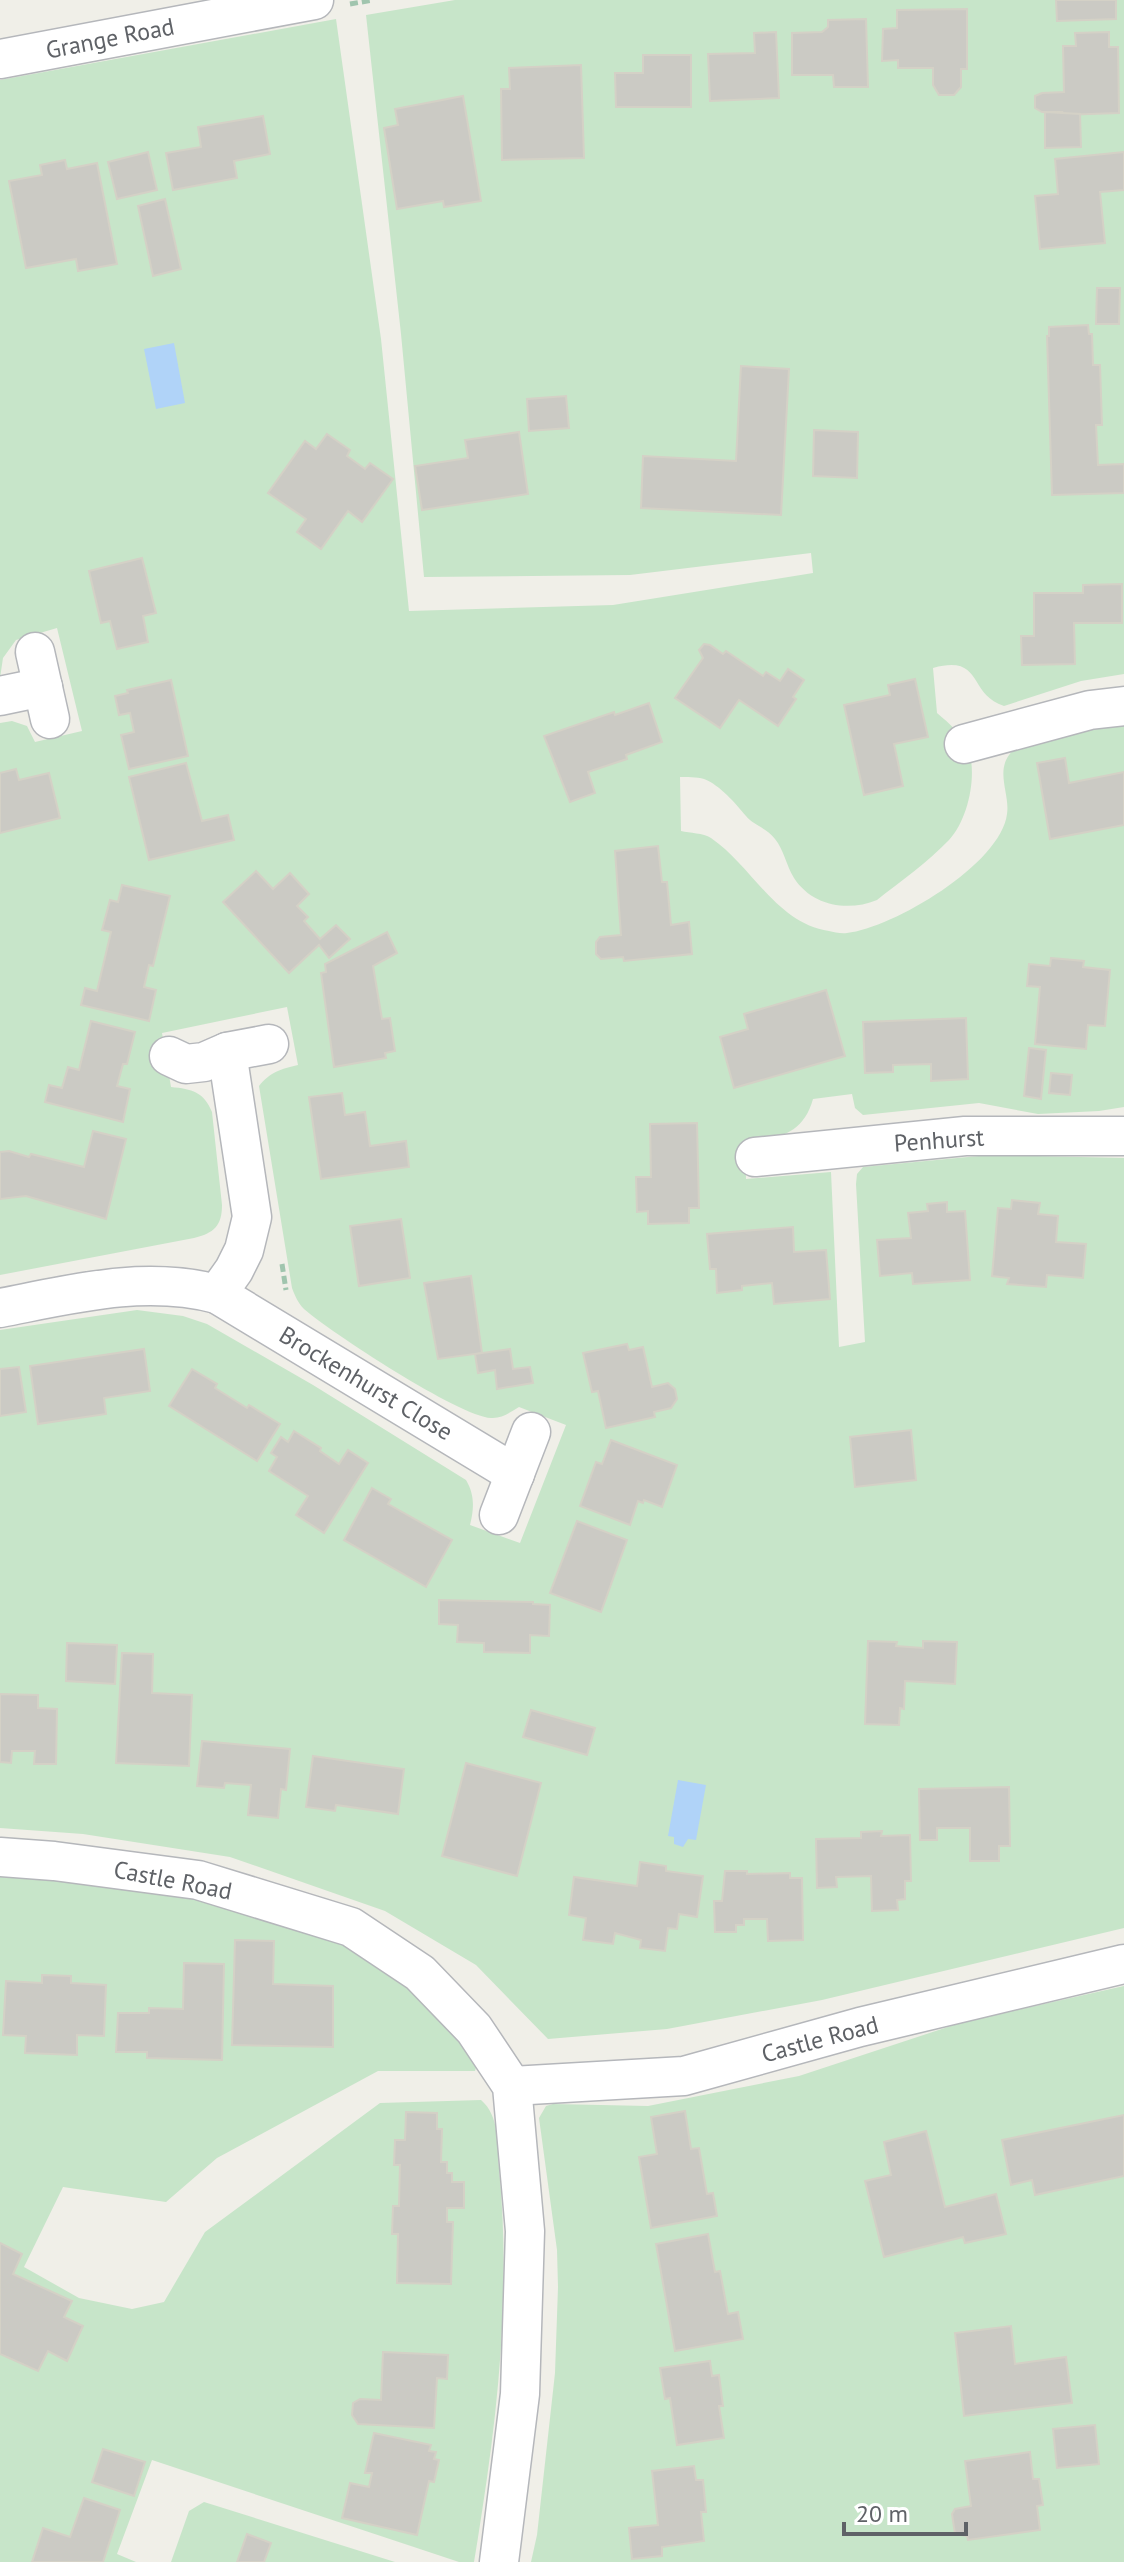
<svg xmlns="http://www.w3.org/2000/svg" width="1124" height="2562" viewBox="0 0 1124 2562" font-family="'PT Sans',sans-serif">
<rect width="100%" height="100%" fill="#f0efe8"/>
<g fill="#c7e5c9">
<path d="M455 0H1124V674L1081 681 1004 706C967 694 984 654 933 668L937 713C950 724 963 735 969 751 977 777 968 820 949 840 928 862 901 881 877 900 848 912 812 906 794 878 786 865 784 850 775 839 767 828 753 825 746 816 736 804 720 785 704 779 697 777 686 777 680 777L681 831C690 833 703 833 711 838 752 866 776 923 829 931 834 932 841 934 847 933 893 928 1001 864 1007 814 1010 795 996 773 1009 755 1026 731 1095 727 1124 722V1107L1099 1111 1038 1114 979 1103 863 1115 855 1108 852 1094 813 1099C803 1135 777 1139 745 1142L746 1179 831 1172 839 1347 865 1342 856 1184 857 1174 863 1167 989 1155 1124 1158V1928L822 2000 667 2029 548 2039 476 1965 385 1911 230 1857 83 1834 0 1828V1330L137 1310 183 1316 207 1324 313 1385 466 1480C475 1495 474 1509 470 1525L520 1543 566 1425 519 1407C511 1412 501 1419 491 1418 460 1417 330 1332 304 1309 298 1303 295 1296 292 1288L259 1086C270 1072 281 1069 298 1065L287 1007 162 1033 171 1087C192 1089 204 1092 212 1112L222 1205C222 1226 214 1233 194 1238L0 1275V723L12 721 27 726 35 742 82 731 57 628 16 640 3 658 0 678V80L336 19 381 339 409 611 613 605 813 573 811 553 630 575 424 577 401 334 366 15Z"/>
<path d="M0 1872 127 1882 347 1936 413 1982 478 2061 475 2071H378L217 2158 166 2202 63 2187 24 2267 79 2298 132 2309 164 2302 205 2232 380 2103 481 2100C500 2116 497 2145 499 2168 512 2302 496 2430 474 2562H459L152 2460 117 2554 136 2562H0Z"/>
<path d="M1124 1986V2562H531L537 2535 555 2373 558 2287 557 2250 539 2118 546 2106 553 2104 648 2106 799 2076 963 2022Z"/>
<path d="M204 2502 395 2562H171L189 2511Z"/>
</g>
<g fill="#b0d3f8">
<path d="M174 343 185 403 156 409 144 349Z"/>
<path d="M678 1780 706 1785 696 1840 688 1839 683 1847 674 1844V1837L668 1836Z"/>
</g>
<g fill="#cbcac4" stroke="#d4d1c6" stroke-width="2">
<path d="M1056 0H1116V19L1057 21Z"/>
<path d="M967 9V69H961V87L954 95H939L933 85V68H898V60L882 61 883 29 897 28V10Z"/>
<path d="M866 19 868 87H834L833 75H792V33L822 32 828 27V20Z"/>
<path d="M776 32 779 98 710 101 708 54 755 53 754 33Z"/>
<path d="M1109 32V47H1118L1119 113 1061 115 1062 112H1042L1035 108V96L1042 93 1064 92 1063 46H1076L1075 33Z"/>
<path d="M643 55H691V107H616L615 73H643Z"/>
<path d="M581 65 584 158 502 160 501 89H510L509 68Z"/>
<path d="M463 96 481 201 444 207 443 201 397 209 384 128 398 125 395 109Z"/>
<path d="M1045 112 1080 114 1081 147 1045 148Z"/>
<path d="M263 116 270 154 234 161 237 178 173 190 166 153 201 147 198 127Z"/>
<path d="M148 152 157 190 117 199 108 162Z"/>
<path d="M1124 152V190L1100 192 1105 243 1040 249 1035 196 1058 194 1055 159Z"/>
<path d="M65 160 67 169 97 163 117 264 78 271 76 259 26 268 9 181 42 175 40 165Z"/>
<path d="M165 199 181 269 153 276 138 206Z"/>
<path d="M1097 288H1120L1119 324H1096Z"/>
<path d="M1088 325 1089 334H1092L1093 365H1100L1102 425H1096L1098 465 1124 464V493L1052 495 1047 336H1049V327Z"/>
<path d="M741 366 789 369 781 515 641 508 643 456 736 461Z"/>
<path d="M566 396 569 428 529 431 527 399Z"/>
<path d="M814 430 858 432 857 478 813 476Z"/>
<path d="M519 432 528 494 422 510 415 466 468 458 465 440Z"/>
<path d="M327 434 350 450 347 456 365 469 370 463 393 479 362 522 348 511 321 549 297 532 306 519 268 493 305 441 316 449Z"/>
<path d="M142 558 156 613 143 616 148 642 117 649 110 621 101 623 89 571Z"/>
<path d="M1122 584V623H1074L1075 664 1022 665 1021 636H1034V593H1083V585Z"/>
<path d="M704 644 710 645 723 654 726 651 763 676 766 672 780 681 788 669 804 680 793 697 796 699 778 726 739 700 720 728 675 698 703 658 699 650Z"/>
<path d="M915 679 928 737 894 744 903 786 864 795 844 705 890 695 888 685Z"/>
<path d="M171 680 188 756 129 769 121 735 134 732 130 713 119 715 115 696 128 693 127 690Z"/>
<path d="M649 703 662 742 626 755 627 759 588 772 595 793 570 802 544 736 614 712 615 715Z"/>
<path d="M1065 758 1069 783 1124 772V825L1050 839 1037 763Z"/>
<path d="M186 763 202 821 228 815 234 840 149 860 129 777Z"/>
<path d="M16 769 19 780 49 773 60 818 0 833V773Z"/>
<path d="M658 846 662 882H667L671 925 689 922 692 954 624 961 623 957 601 959 596 954V942L600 937 621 935 615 851Z"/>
<path d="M256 871 273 889 290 873 309 894 297 906 308 917 304 921 320 939 336 925 350 939 329 958 319 945 289 973 223 902Z"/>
<path d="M122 885 170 896 153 966 149 965 144 987 156 990 149 1021 81 1005 85 988 97 991 111 932 102 930 110 900 118 902Z"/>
<path d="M387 932 397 953 373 966 382 1019 390 1018 395 1051 385 1053 386 1058 334 1067 321 973 326 972 325 964Z"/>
<path d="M1051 958 1084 961 1083 967 1110 970 1105 1026 1088 1025 1086 1049 1035 1044 1040 987 1027 986 1029 964 1050 966Z"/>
<path d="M826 990 845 1056 734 1088 720 1037 748 1029 744 1014Z"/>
<path d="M966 1018 968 1079 931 1081V1064L893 1065V1072L865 1073 863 1022Z"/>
<path d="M91 1021 135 1032 127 1064H123L117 1086 130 1089 123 1122 45 1102 49 1085 62 1088 68 1067 79 1070Z"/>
<path d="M1029 1048 1046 1050 1041 1099 1024 1096Z"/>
<path d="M1051 1073 1072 1075 1070 1095 1049 1093Z"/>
<path d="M342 1093 345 1115 365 1112 370 1146 406 1141 409 1167 321 1179 309 1097Z"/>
<path d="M697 1123 699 1208H689V1223L648 1224V1211L637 1212 636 1177H651L650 1124Z"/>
<path d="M93 1131 126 1139 106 1219 26 1196 0 1199V1152L9 1151 29 1157 31 1154 84 1167Z"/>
<path d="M1012 1200 1040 1203 1038 1214 1058 1216 1056 1242 1086 1244 1083 1278 1047 1275 1046 1287 1007 1284 1009 1278 992 1276 998 1208 1011 1209Z"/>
<path d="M947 1202V1212L965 1211 970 1280 913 1284 912 1273 880 1276 877 1240 911 1238 908 1213 928 1211 927 1204Z"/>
<path d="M401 1219 410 1278 359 1286 350 1226Z"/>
<path d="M793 1227 794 1252 826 1250 830 1299 774 1304 772 1283 742 1286V1290L717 1293 716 1269H710L707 1234Z"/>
<path d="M471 1276 482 1353 438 1359 424 1283Z"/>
<path d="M627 1344 629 1350 643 1347 652 1387 668 1383 675 1389 677 1399 671 1408 654 1412 655 1417 606 1428 598 1391 592 1392 583 1353Z"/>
<path d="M144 1349 150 1391 104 1398 106 1414 38 1424 30 1366Z"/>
<path d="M510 1349 513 1369 530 1367 533 1383 497 1389 495 1370 478 1373 475 1354Z"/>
<path d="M19 1367 26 1412 0 1416V1369Z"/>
<path d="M192 1369 217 1384 215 1388 247 1408 249 1405 280 1424 257 1461 169 1406Z"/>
<path d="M911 1430 916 1480 855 1487 850 1437Z"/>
<path d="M294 1431 321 1448 320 1451 339 1464 348 1450 368 1463 324 1533 296 1515 308 1496 269 1471 277 1457 271 1453 281 1437 288 1442Z"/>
<path d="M611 1440 677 1465 662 1507 644 1500 643 1503 638 1501 630 1525 580 1506 596 1462 602 1464Z"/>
<path d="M372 1488 391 1499 388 1504 452 1540 426 1587 344 1540Z"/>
<path d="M577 1521 627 1540 601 1612 550 1593Z"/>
<path d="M439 1600 533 1602V1604L550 1605 549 1636 530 1635V1653L484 1652V1643L457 1642 458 1625 439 1624Z"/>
<path d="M868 1641 897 1642 896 1646 923 1648V1641L957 1642 955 1684 905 1681 904 1709 900 1708 899 1725 865 1724Z"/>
<path d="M67 1643 117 1645 115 1684 66 1681Z"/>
<path d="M122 1653 153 1654 152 1693 192 1695 189 1766 116 1763Z"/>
<path d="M0 1694 38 1695V1708L57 1709 56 1764H34L35 1751H12L11 1763 0 1762Z"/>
<path d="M531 1710 595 1728 587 1755 523 1737Z"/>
<path d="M202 1741 290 1749 286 1790 281 1789 278 1818 248 1815 251 1785 225 1783 224 1788 197 1786Z"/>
<path d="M313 1756 404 1769 398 1814 336 1805 335 1811 306 1807Z"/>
<path d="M466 1763 541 1783 517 1876 442 1856Z"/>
<path d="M1009 1787 1010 1846H999V1861H970V1828H937V1840H920L919 1789Z"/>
<path d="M882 1831 881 1836 910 1835 911 1881H905V1899L897 1900 898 1910 872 1911 871 1876 836 1877 837 1887 817 1888 816 1839 861 1838V1832Z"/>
<path d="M640 1862 666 1866V1871L703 1876 697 1917 679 1914 677 1929 668 1928 665 1951 640 1948 641 1940 615 1933 613 1944 583 1940 586 1918 569 1915 574 1877 637 1886Z"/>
<path d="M725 1871H747V1874L790 1873V1878H802L803 1940 768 1941 767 1919H744V1925H736V1932H715L714 1901H722Z"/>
<path d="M235 1940 274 1941 273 1984 333 1986V2047L232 2045Z"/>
<path d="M184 1963 224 1964 222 2060 147 2058V2052H116L118 2013H149V2008L183 2009Z"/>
<path d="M42 1975 71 1976V1983L106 1985 104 2036 77 2035V2055L25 2053 26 2036 3 2035 6 1981 42 1983Z"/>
<path d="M685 2111 691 2149 699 2148 707 2194 713 2193 717 2216 651 2228 639 2157 657 2154 651 2117Z"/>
<path d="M406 2112 437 2113V2129H442L441 2162H447V2173H452V2182H464V2208H447V2222H453L451 2284 397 2283 398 2234H392L393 2206H399L400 2165H394L395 2140H405Z"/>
<path d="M1124 2115V2176L1035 2195 1032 2180 1011 2185 1002 2140Z"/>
<path d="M926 2131 945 2207 996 2194 1006 2234 965 2243 963 2237 884 2257 865 2181 891 2175 884 2142Z"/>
<path d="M708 2234 715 2272 720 2271 728 2314 738 2312 743 2339 675 2351 656 2244Z"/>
<path d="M0 2243 22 2254 13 2274 72 2301 64 2317 83 2326 67 2361 48 2351 38 2371 0 2354Z"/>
<path d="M1011 2326 1015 2364 1066 2357 1072 2403 964 2416 955 2333Z"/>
<path d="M383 2352 448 2355 447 2379 437 2378 434 2428 358 2424 352 2415 353 2403 360 2399 381 2400Z"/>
<path d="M710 2361 712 2376 719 2375 723 2406H719L724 2438 677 2445 670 2398 665 2399 660 2368Z"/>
<path d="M1095 2425 1099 2464 1057 2468 1053 2429Z"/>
<path d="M374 2433 431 2445 429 2451 436 2452 434 2459 439 2460 434 2482 429 2481 417 2535 342 2518 350 2483 369 2487 372 2473H365Z"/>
<path d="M103 2449 145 2462 134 2496 92 2482Z"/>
<path d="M1030 2452 1033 2479H1039L1043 2505 1037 2506 1040 2530 968 2540 967 2536 955 2534 952 2514 955 2509 971 2506 965 2461Z"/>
<path d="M694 2466 696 2480H703L706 2512H701L704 2541 662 2547V2556L632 2559 629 2528 658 2525 652 2471Z"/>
<path d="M84 2498 120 2510 103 2562H32L43 2528 70 2537Z"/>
<path d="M247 2534 271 2543 264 2562H237Z"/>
</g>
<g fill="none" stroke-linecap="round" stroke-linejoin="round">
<g stroke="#b5b7bb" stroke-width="41">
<g id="minor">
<path d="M0 59 314 0"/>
<path d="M35 652 50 719"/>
<path d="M0 696 43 687"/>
<path d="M964 744 1090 710 1124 706"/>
<path d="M169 1056 186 1064 204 1062 227 1052 269 1044"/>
<path d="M755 1157 965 1136H1124"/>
<path d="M217 1294 515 1474"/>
<path d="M0 1308C72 1294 144 1275 217 1294L234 1270 244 1250 252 1217 227 1052"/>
<path d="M499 1515 531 1432"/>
<path d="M0 1857 54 1861 198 1880 351 1927 420 1973 474 2029 512 2086 525 2231 520 2394 499 2562"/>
<path d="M512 2086 684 2076 860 2027 1124 1964"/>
</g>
</g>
<g stroke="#a0c5ae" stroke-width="5" stroke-dasharray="8 4" stroke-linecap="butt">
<path d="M350 4 373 0"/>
<path d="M282 1264 286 1290"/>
</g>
<use href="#minor" stroke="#fff" stroke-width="38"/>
</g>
<g text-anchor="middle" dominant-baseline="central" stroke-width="6" stroke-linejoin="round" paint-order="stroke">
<g font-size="24" fill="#5f6267" stroke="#fff">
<text transform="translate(110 38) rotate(-11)">Grange Road</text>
<text transform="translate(939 1140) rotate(-4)">Penhurst</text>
<text transform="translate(366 1383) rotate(31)">Brockenhurst Close</text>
<text transform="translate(173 1880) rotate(11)">Castle Road</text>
<text transform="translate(820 2039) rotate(-15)">Castle Road</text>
</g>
</g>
<path d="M844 2522v12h122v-12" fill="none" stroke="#5f6267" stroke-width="4"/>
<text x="856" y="2522" font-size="24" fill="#5f6267" stroke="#ffffff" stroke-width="6" paint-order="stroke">20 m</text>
</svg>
